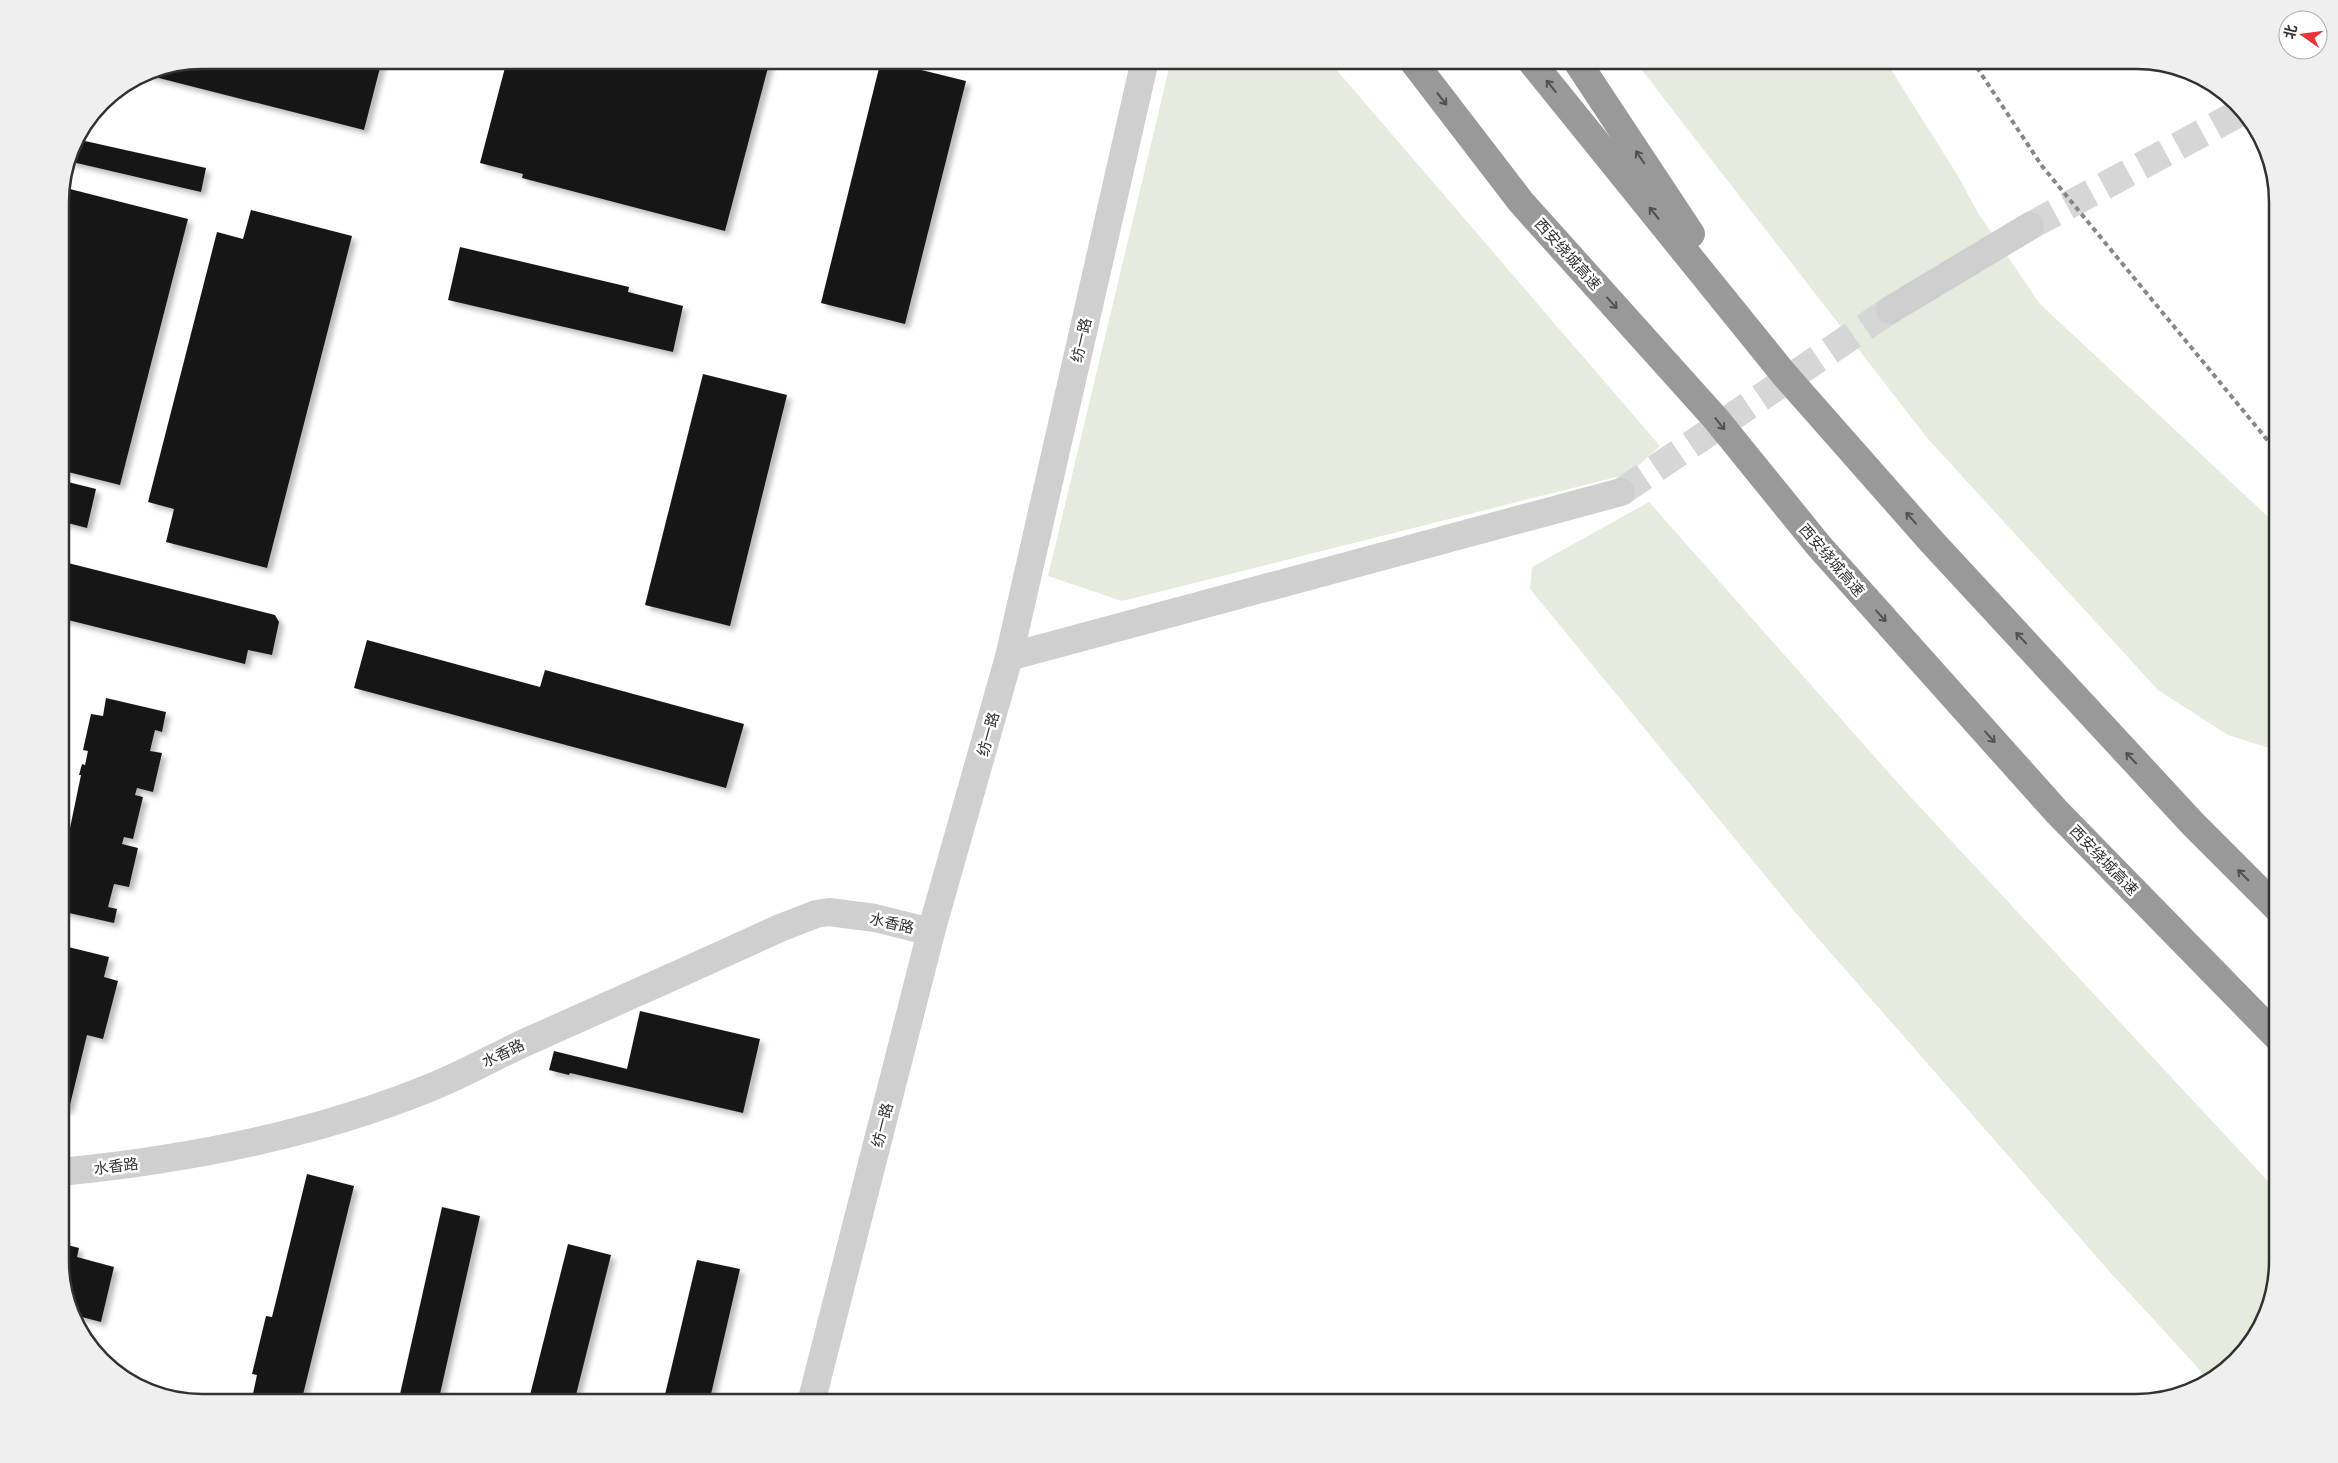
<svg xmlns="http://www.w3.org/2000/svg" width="2338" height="1463" viewBox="0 0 2338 1463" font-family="Montserrat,'Noto Sans SC',sans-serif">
<defs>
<filter id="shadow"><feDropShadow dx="4.5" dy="4.5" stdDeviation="2.5" flood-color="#0004"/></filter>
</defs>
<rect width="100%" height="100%" fill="#fff"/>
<g fill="#e5ecde">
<path d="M1171 60H1328L1660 446 1629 474 1122 601 1048 576Z"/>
<path d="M1634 60H1885L1958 176 1978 213 2040 304 2278 526V751L2228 735 2158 690 1928 439Z"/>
<path d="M1649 502 1905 791 2278 1192V1262L2259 1333 2210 1381 2109 1271 1795 912 1530 589 1532 567Z"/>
</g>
<g fill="#191919" filter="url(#shadow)">
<path d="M201 60H382L364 130 143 74 147 71Z"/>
<path d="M507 60H770L725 231 522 178 523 174 480 163Z"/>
<path d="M881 60 966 81 905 324 821 303Z"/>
<path d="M76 139 206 168 201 192 68 161 71 147Z"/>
<path d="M62 187 188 219 120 485 60 470Z"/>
<path d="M251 210 352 236 267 568 166 542 174 509 148 502 217 232 243 239Z"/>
<path d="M460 247 629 287 628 292 683 306 673 352 448 300Z"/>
<path d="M703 374 787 395 730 626 645 605Z"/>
<path d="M60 480 96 489 87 528 60 521Z"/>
<path d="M60 561 275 615 279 622 272 655 248 650 245 664 60 618Z"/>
<path d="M367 640 540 687 545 670 744 724 726 788 354 688Z"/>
<path d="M106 698 166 712 162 732 155 730 150 751 162 753 153 792 137 788 135 795 143 797 133 839 124 837 122 844 138 848 129 887 114 884 108 907 117 909 114 923 60 911V852H63L67 837 64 836 66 827 70 828 81 775H79L82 764 85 765 88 751 83 750 91 714 103 716Z"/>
<path d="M60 945 109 957 104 977 118 981 103 1039 87 1035 69 1109 60 1107Z"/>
<path d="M640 1011 760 1039 743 1113 570 1073 569 1075 549 1070 554 1051 627 1069Z"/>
<path d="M307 1174 354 1186 301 1403H251L257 1375 252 1374 266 1316 272 1317Z"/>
<path d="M442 1207 480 1216 438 1403H398Z"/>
<path d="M60 1243 79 1248 77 1257 114 1267 101 1322 74 1315 60 1271Z"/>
<path d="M568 1244 611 1255 574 1403H528Z"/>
<path d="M697 1260 740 1269 709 1403H663Z"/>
</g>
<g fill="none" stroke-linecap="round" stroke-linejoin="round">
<g stroke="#d6d6d6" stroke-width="28" stroke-dasharray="28 14" stroke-linecap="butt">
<path d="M2030 226 2241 112"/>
<path d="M1621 492 1890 310"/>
</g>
<g stroke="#cfcfcf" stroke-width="28">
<path d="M1890 310 2030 226"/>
<path d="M1009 657 1621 492"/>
<path d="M60 1172C184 1160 318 1134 434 1086 464 1074 494 1057 524 1043 609 1005 695 967 780 928L816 914 829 912 875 918 931 932"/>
<path d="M811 1403 931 932 1009 657 1145 60"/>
</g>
<g stroke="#999" stroke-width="28">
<path d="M1412 60 1521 202 1716 419 1819 546 2057 812 2278 1038"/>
<path d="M1530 60 1783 373 1932 542 2193 824 2278 909"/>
<path d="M1576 60 1691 234"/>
</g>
<path stroke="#878787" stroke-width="4" stroke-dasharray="5 4" stroke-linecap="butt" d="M1972 60 2042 166 2278 453"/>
</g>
<defs><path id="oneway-shaft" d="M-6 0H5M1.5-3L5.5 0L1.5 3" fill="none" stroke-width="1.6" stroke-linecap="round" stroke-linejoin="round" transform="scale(1.25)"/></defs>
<g stroke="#515151">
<use href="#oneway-shaft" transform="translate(1551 86) rotate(-129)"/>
<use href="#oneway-shaft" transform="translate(1442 99) rotate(52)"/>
<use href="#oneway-shaft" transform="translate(1640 157) rotate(-124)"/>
<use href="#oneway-shaft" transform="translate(1654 213) rotate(-129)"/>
<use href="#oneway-shaft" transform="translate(1612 303) rotate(48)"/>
<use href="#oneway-shaft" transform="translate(1720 424) rotate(51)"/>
<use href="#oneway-shaft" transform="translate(1911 518) rotate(-131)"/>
<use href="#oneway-shaft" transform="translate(1881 616) rotate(48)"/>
<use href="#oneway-shaft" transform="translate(2021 638) rotate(-133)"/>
<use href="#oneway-shaft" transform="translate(1990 737) rotate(48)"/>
<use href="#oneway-shaft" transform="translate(2131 758) rotate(-133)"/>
<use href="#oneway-shaft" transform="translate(2243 875) rotate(-135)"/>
</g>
<g text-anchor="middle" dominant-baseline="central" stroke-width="5" stroke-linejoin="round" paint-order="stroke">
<g font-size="15" fill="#323232" stroke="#fff">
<text transform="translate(1568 254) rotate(48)">西安绕城高速</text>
<text transform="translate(1081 340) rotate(-77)">纺一路</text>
<text transform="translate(1832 560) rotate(49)">西安绕城高速</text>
<text transform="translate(988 734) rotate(-75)">纺一路</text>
<text transform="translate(2104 860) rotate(46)">西安绕城高速</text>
<text transform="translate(892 923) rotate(13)">水香路</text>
<text transform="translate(503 1053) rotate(-25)">水香路</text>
<text transform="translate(882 1125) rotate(-76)">纺一路</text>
<text transform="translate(116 1166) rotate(-7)">水香路</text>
</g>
</g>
<path d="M0 0H2338V1463H0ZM202 69H2136A133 133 0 0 1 2269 202V1261A133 133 0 0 1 2136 1394H202A133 133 0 0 1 69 1261V202A133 133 0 0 1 202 69Z" fill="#efefef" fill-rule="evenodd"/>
<path fill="none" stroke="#323232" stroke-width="2.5" d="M202 69H2136A133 133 0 0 1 2269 202V1261A133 133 0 0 1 2136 1394H202A133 133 0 0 1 69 1261V202A133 133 0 0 1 202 69Z"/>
<g transform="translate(2303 35) rotate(284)"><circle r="24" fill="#ffffff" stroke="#adadad"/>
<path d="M0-4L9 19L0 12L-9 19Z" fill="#e93539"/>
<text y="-8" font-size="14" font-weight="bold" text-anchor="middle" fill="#323232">北</text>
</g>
</svg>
